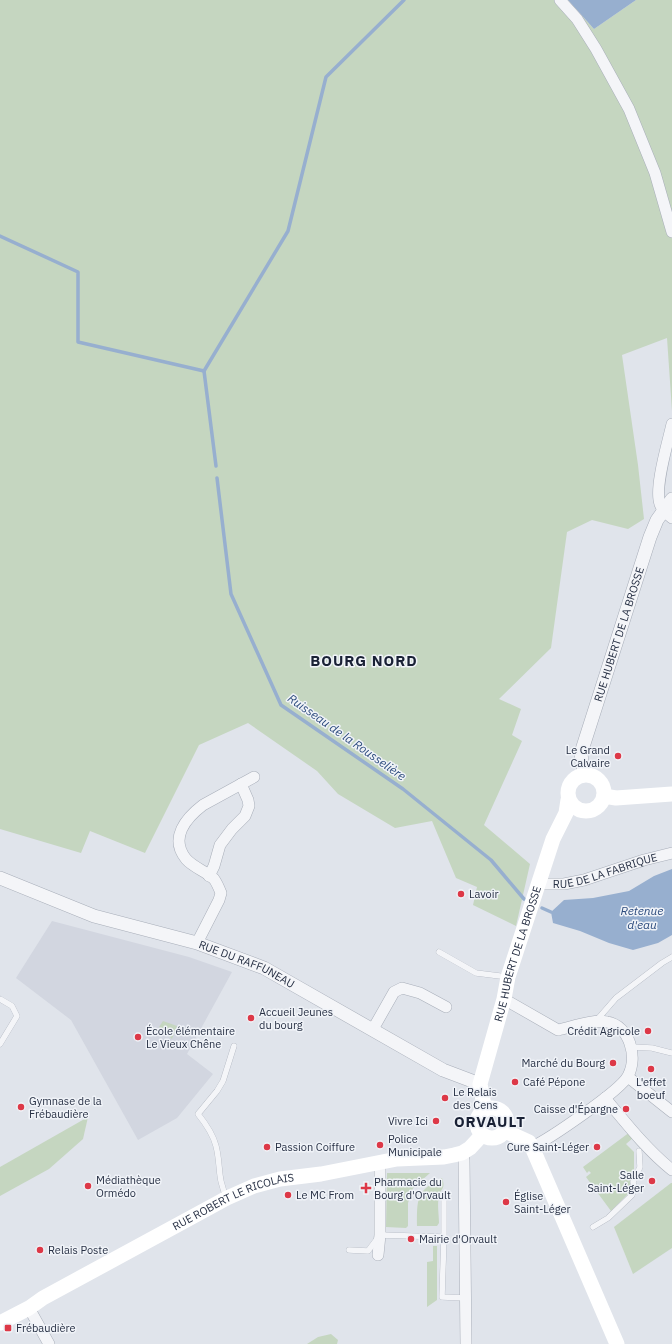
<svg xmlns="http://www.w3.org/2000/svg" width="672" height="1344" viewBox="0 0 672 1344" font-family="'IBM Plex Sans',sans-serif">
<rect width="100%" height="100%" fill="#e0e4eb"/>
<path fill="#d2d6e0" d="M52 921 189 957 232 972 187 1054 213 1074 177 1118 138 1140 71 1020 16 978Z"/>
<g fill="#c5d6c0">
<path d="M0 0H568L594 29 636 0H672V411L667 338 622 355 638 465 644 519 628 529 592 520 567 532 551 648 499 699 521 709 512 735 522 741 484 825 530 864 516 926 473 905 477 887 456 878 432 821 395 828 338 794 317 771 248 723 199 745 145 853 90 831 81 853 0 829Z"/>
<path d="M163 1021 177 1026 172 1039 159 1027Z"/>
<path d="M88 1117 83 1139 49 1169 0 1196V1167Z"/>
<path d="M630 1132 634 1137 626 1144 634 1152V1173L627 1195 611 1211 586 1177 591 1173 589 1171 587 1173 583 1167Z"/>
<path d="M387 1173H430L413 1188 408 1203V1226L406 1228 386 1227Z"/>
<path d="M442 1178C446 1189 441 1188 439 1196 437 1204 439 1215 439 1223L437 1226H417C417 1200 416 1190 442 1178Z"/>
<path d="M671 1183H672V1248L633 1274 614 1227Z"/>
<path d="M433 1246H437V1300L427 1307V1262L433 1261Z"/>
<path d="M331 1334 338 1340 337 1344H307L318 1337Z"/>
</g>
<g fill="#97afcf">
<path d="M568 0H636L594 29Z"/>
<path d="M672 869V935L658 943 633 950 609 943 580 931 553 923 551 912 564 900 593 898 629 891 654 876Z"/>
</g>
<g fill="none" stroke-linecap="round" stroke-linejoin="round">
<g stroke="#97afcf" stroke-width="3.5">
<path d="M0 236 78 272V342L204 371"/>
<path d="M216 466 204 371 288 231 326 77 404 0"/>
<path d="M217 478 231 594 281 705 403 789 491 860 524 899"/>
<path d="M542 908 551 912"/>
</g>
<g stroke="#a8aeb9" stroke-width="6">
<g id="service">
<path d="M439 952 476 973 508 977"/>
<path d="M0 999 12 1006 17 1016 0 1044"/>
<path d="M596 1021 616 998 662 963 672 957"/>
<path d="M632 1047 652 1048 672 1053"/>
<path d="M444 1194V1237L442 1297 466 1298"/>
<path d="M227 1198C217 1179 221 1165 216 1146 213 1134 206 1124 198 1114L217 1091 223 1081 234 1046"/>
<path d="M593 1227 608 1218 632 1195 634 1187 633 1182 640 1167 639 1151"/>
<path d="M349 1250 368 1251 380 1235 444 1237"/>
</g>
</g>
<g stroke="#a8aeb9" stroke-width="12">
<g id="minor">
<path d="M560 0 577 19 596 49 629 109 655 173 672 232"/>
<path d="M672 424C668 442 654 488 660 504 662 510 667 514 672 518"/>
<path d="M209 876 214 866 220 845 232 829 245 816 249 806 248 800 241 784"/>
<path id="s1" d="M538 884H564L584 880 644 860 672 853"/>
<path d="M197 943 219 900 221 893C219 888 217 883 214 879 206 871 194 868 186 859 169 838 186 818 203 805L254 777"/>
<path d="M504 999 558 1030C572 1027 593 1019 607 1022 630 1026 638 1057 628 1076 620 1091 549 1139 532 1147"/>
<path d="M373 1029 394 992 402 988 420 993 446 1007"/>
<path d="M628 1077 672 1112"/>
<path d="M605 1098C626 1123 646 1149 672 1170"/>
<path d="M462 1153 464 1160 466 1344"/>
<path d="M378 1255 380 1235V1162"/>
<path d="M29 1308 49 1344"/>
</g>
</g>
<g stroke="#a8aeb9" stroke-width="14">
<g id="tertiary">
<path id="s2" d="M585 775 582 763 581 753 650 537 657 520 672 499"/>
<path id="s3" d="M0 878 94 916 197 943 264 968 443 1070 480 1084"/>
</g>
</g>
<use href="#service" stroke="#f4f5f8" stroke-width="5.5"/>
<use href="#minor" stroke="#f4f5f8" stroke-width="11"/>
<use href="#tertiary" stroke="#f4f5f8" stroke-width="13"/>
<g stroke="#fff" stroke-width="15">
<circle cx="586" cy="793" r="18"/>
<path d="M604 796 616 798 672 794"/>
<circle cx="492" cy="1123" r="15"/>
<path id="s4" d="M485 1110 480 1084 504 999 508 977 553 839 566 813 568 800"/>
<path d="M505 1131 529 1142 532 1147 617 1344"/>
<path id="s5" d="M0 1323 29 1308 43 1298 227 1198 254 1186 280 1179 321 1174 397 1159 444 1157 454 1155 462 1153 470 1148 482 1135"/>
</g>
</g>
<g fill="#dd3847" stroke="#f0f3f8" stroke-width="1.5">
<circle cx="618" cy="756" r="4"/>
<circle cx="461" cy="894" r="4"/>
<circle cx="251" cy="1018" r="4"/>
<circle cx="648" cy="1031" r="4"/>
<circle cx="138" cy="1037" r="4"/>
<circle cx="613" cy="1063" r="4"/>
<circle cx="651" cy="1069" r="4"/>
<circle cx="515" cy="1082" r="4"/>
<circle cx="445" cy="1098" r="4"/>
<circle cx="21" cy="1107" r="4"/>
<circle cx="626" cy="1109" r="4"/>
<circle cx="436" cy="1121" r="4"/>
<circle cx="380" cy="1145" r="4"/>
<circle cx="267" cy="1147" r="4"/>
<circle cx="597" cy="1147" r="4"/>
<circle cx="652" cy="1181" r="4"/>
<circle cx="88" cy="1186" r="4"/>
<path d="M364 1182h4v4h4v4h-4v4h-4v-4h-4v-4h4z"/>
<circle cx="288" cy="1195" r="4"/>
<circle cx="506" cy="1202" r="4"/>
<circle cx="411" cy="1239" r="4"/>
<circle cx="40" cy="1250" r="4"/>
<rect x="4" y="1324" width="8" height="8" rx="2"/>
</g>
<g text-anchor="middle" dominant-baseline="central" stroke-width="3" stroke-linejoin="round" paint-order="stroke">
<g font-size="11" fill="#273044" stroke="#f0f3f8">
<text stroke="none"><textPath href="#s2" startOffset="147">RUE HUBERT DE LA BROSSE</textPath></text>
<text stroke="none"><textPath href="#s1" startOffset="69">RUE DE LA FABRIQUE</textPath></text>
<text stroke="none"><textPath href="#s4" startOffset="162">RUE HUBERT DE LA BROSSE</textPath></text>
<text stroke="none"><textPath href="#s3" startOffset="262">RUE DU RAFFUNEAU</textPath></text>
<text stroke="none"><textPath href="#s5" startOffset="264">RUE ROBERT LE RICOLAIS</textPath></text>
</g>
<g font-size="11" fill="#273044" stroke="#f0f3f8" text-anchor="start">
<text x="610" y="750" text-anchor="end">Le Grand<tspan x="610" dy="13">Calvaire</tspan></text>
<text x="469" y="894">Lavoir</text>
<text x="259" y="1012">Accueil Jeunes<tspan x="259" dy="13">du bourg</tspan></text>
<text x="146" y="1031">École élémentaire<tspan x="146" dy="13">Le Vieux Chêne</tspan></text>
<text x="640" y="1031" text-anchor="end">Crédit Agricole</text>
<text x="605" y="1063" text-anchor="end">Marché du Bourg</text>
<text x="523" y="1082">Café Pépone</text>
<text x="651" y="1082" text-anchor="middle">L'effet<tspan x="651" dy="13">boeuf</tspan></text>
<text x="453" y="1092">Le Relais<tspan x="453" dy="13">des Cens</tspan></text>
<text x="29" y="1101">Gymnase de la<tspan x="29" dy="13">Frébaudière</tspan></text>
<text x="618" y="1109" text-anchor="end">Caisse d'Épargne</text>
<text x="428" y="1121" text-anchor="end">Vivre Ici</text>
<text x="388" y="1139">Police<tspan x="388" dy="13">Municipale</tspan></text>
<text x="275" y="1147">Passion Coiffure</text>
<text x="589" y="1147" text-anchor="end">Cure Saint-Léger</text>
<text x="644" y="1175" text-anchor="end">Salle<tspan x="644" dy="13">Saint-Léger</tspan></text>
<text x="96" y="1180">Médiathèque<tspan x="96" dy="13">Ormédo</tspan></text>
<text x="374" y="1182">Pharmacie du<tspan x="374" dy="13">Bourg d'Orvault</tspan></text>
<text x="296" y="1195">Le MC From</text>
<text x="514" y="1196">Église<tspan x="514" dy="13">Saint-Léger</tspan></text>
<text x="419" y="1239">Mairie d'Orvault</text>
<text x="48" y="1250">Relais Poste</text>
<text x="16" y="1328">Frébaudière</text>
</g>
<g font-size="12" font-style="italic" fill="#2c4b7d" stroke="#f0f3f8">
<text transform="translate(347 737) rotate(35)">Ruisseau de la Rousselière</text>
<text x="642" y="910">Retenue<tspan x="642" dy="14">d'eau</tspan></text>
</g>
<g font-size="15" font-weight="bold" letter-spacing="1" fill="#192135" stroke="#f0f3f8">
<text x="364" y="660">BOURG NORD</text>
<text x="490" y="1121">ORVAULT</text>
</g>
</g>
</svg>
